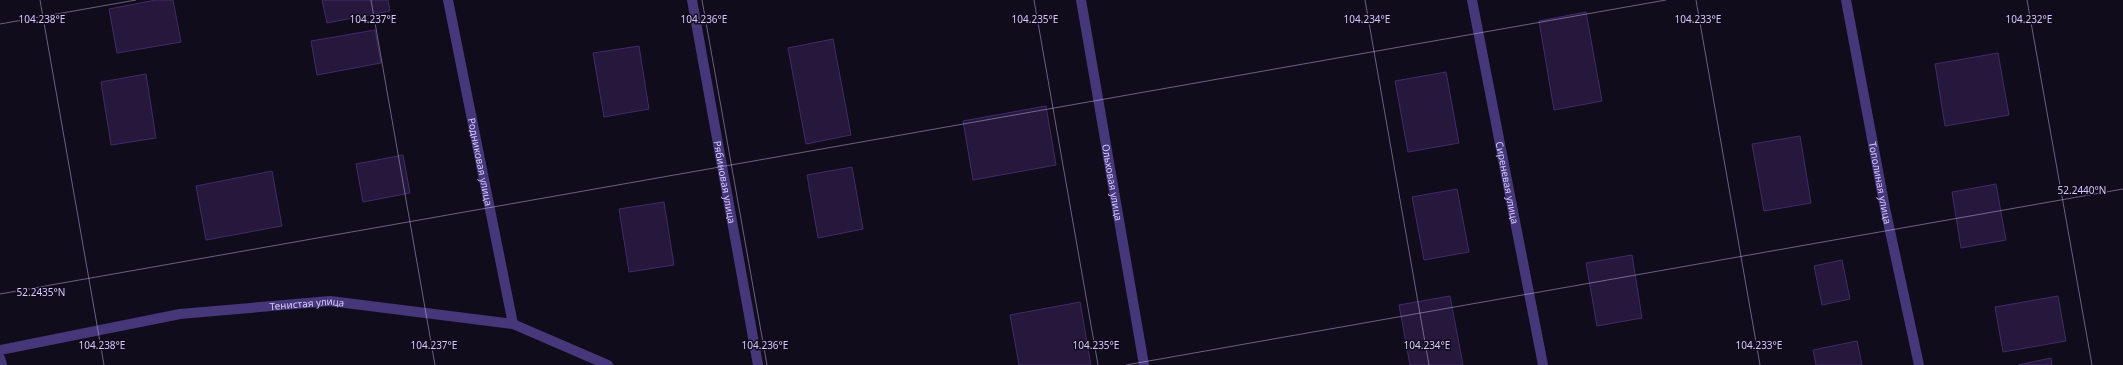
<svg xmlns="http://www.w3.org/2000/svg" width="2123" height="365" viewBox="0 0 2123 365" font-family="'Noto Sans',sans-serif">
<rect width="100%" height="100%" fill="#110c1c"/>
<g fill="#26183c" stroke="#412b68">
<path d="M156 0H173L181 42 117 53 109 9Z"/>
<path d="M322 0H388L390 11 327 23Z"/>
<path d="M1586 12 1602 101 1554 110 1539 21Z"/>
<path d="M375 30 381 63 317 75 311 41Z"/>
<path d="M833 39 851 135 806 144 788 48Z"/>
<path d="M639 46 649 109 604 117 593 53Z"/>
<path d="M1998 53 2009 115 1945 126 1935 64Z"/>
<path d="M1446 72 1459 143 1408 152 1395 81Z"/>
<path d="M146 74 156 138 111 145 101 82Z"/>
<path d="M1046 106 1056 165 973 180 963 121Z"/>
<path d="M1800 136 1811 203 1764 211 1752 144Z"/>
<path d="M403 155 410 193 363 202 356 164Z"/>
<path d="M852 167 863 229 818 238 807 175Z"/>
<path d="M272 171 282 226 206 240 196 186Z"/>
<path d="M1996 184 2006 240 1961 248 1952 192Z"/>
<path d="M1457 189 1469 252 1424 260 1412 197Z"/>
<path d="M664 202 674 265 629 272 619 209Z"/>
<path d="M1632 255 1642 318 1597 326 1586 263Z"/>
<path d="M1842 260 1850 299 1822 305 1814 266Z"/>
<path d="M1450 296 1463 365H1410L1399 305Z"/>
<path d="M2058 296 2066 341 2003 352 1995 307Z"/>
<path d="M1080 302 1091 365H1019L1010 315Z"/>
<path d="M1857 341 1862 365H1816L1813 350Z"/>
<path d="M2051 358 2052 365H2018Z"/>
</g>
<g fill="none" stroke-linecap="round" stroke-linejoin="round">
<g stroke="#46377a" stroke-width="10">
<path id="s1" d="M448 0 513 324"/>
<path id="s2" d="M692 0 758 365"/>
<path id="s3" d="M1081 0 1144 365"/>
<path id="s4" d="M1472 0 1543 365"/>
<path id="s5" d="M1846 0 1885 208 1919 365"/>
<path id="s6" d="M0 350 180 314 330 301 513 324 608 365"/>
<path d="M0 358 2 365"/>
</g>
</g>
<path fill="none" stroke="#d7c8fe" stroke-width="1" stroke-opacity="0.45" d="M40 0 104 365M371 0 435 365M702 0 767 365M1034 0 1098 365M1365 0 1429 365M1696 0 1760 365M2027 0 2092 365M0 24 136 0M0 294 1666 0M1126 365 2123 189"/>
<g text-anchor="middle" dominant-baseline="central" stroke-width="3" stroke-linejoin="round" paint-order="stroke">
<g font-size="10" fill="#d7c8fe" stroke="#110c1c">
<text stroke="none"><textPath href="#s1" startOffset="165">Родниковая улица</textPath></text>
<text stroke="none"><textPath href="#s3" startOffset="185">Ольховая улица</textPath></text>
<text stroke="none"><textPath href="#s4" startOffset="186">Сиреневая улица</textPath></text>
<text stroke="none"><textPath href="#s2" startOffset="185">Рябиновая улица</textPath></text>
<text stroke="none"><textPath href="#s5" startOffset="186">Тополиная улица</textPath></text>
<text stroke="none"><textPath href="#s6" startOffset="311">Тенистая улица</textPath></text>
</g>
</g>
<g font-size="10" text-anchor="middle" fill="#d7c8fe" stroke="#110c1c" stroke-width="3" stroke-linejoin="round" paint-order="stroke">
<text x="42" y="23">104.238°E</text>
<text x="373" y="23">104.237°E</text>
<text x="704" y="23">104.236°E</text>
<text x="1035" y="23">104.235°E</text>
<text x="1367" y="23">104.234°E</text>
<text x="1698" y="23">104.233°E</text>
<text x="2029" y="23">104.232°E</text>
<text x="2082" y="194">52.2440°N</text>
<text x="41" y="296">52.2435°N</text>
<text x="102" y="349">104.238°E</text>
<text x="434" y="349">104.237°E</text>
<text x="765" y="349">104.236°E</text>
<text x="1096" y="349">104.235°E</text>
<text x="1427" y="349">104.234°E</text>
<text x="1759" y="349">104.233°E</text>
</g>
</svg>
